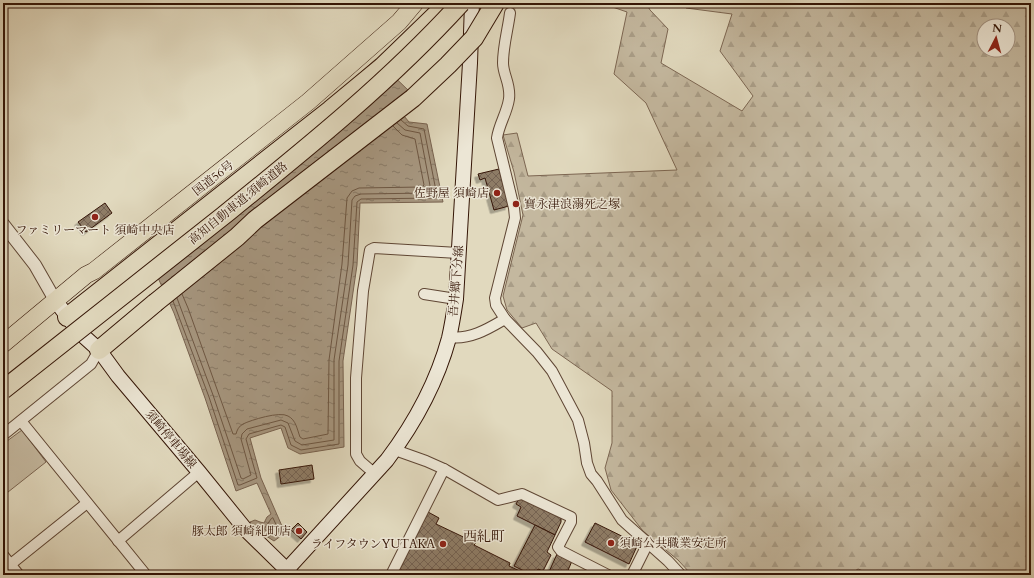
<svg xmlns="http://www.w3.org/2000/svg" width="1034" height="578" viewBox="0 0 1034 578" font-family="Cardo,'Noto Serif JP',serif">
<defs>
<pattern id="forest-firs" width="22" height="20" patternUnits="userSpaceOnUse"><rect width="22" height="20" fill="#c4b89f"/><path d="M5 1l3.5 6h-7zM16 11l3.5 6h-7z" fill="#a99d87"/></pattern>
<pattern id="water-ripples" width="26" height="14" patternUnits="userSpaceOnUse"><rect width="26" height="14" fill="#a6967f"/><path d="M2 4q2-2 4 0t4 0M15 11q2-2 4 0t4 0" fill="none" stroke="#887966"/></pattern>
<pattern id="building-cross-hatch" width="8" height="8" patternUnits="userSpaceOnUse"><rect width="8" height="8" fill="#8e7b66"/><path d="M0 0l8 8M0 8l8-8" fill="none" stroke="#756452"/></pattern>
<filter id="shadow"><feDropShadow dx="-3.5" dy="3.5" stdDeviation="0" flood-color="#0004"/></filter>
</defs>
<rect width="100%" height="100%" fill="#e1d9be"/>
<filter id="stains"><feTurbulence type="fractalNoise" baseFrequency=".005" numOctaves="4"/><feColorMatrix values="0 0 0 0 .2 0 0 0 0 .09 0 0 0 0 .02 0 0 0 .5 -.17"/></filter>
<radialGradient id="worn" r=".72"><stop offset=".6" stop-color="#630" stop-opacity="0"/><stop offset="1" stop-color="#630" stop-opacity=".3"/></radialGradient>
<path fill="#c4b89f" stroke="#7c6652" d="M22 430 46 462 3 496V444Z"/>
<path fill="url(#forest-firs)" stroke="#7c6652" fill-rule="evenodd" d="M601 3H646L650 10 668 29 661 63 742 111 753 96 720 51 732 14 686 8 681 3H1031V575H873L858 569 849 575H699L690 573 678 560 643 531 611 490 605 468 612 443V391L552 349 536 323 522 328 507 310 503 296 523 215 514 172 503 135 517 133 528 176 677 170 646 103 614 74 627 12ZM984 26H1008V50H984Z"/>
<path fill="url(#water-ripples)" stroke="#78624f" d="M376 59 410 92 404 116 409 122 427 124 443 202 360 203 357 265 343 361 344 447 300 454 288 448 281 428 250 438 261 478 285 533 274 541 263 534 250 522 255 520 260 522 264 523 267 517 271 514 257 483 236 491 205 398 174 313 149 258Z"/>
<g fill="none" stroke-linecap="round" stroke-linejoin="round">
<g stroke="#6d5642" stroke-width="1">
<path d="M182 294 188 308 233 434H236C237 430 239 426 243 424 251 420 280 411 288 416 296 420 297 429 300 437L303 439 328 434 329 360 342 264 347 198 352 191 359 188 422 187 424 185 415 139 402 135 393 126"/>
<path d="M177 298 213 395 241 478 243 479 251 475 241 439 242 434 247 429 281 420 288 423 295 441 302 445 334 440V360L348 265 352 200 355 196 361 194 429 193 431 191 420 133 405 130 397 123"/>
<path d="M173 301 209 397 238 485H240L257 478 246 439 249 434 281 425 285 427 291 445 301 450 339 444V361L353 265 357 202 361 199 436 198 437 196 424 129 408 126 401 120"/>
<path d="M273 518 279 531 274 535 264 529 271 519Z"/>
</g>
</g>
<g fill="url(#building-cross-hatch)" stroke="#341506" filter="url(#shadow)">
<path d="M499 169 509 206 494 210 485 178 480 180 478 174Z"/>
<path d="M105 203 112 213 86 232 78 222Z"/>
<path d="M312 465 314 479 281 484 279 470Z"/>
<path d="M520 497 561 516V522L555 535 517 516 521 507 516 504Z"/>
<path d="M428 512 439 518 436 524 476 543 474 545 510 563 509 566 528 575H396Z"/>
<path d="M298 523 307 532 301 539 291 530Z"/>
<path d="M595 523 638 544 629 564 585 542Z"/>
<path d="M535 525 555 535 547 552 551 555 543 571 538 569 535 575H532L514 566Z"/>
<path d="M557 554 572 561 566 575H550L548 574Z"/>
</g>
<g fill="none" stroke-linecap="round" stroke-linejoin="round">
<path stroke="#beb299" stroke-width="10" stroke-dasharray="10 5" stroke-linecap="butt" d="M510 13 511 3"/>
<g stroke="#5f4634" stroke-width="12">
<g id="minor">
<path d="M510 13C508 29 503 46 503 63 503 75 511 84 509 99 507 113 499 124 497 138L514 208 515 218 495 298 496 305 505 319 537 352 552 371 578 420 584 443 587 463 591 474 597 481 622 520 668 561 681 575"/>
<path d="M424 294 456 299"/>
<path d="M449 337C470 340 488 329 505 319"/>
<path d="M21 421 146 575"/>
<path d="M3 435 91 364 99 350"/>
<path d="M395 450 426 461 444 469 498 500 522 494 571 517V522L558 547 561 551 608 575"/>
<path d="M375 474 360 461 356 454V378L363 291 370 250 374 248 458 253"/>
<path d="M118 541 199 472"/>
<path d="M3 555 19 575"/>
<path d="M11 564 87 503"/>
<path d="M391 575 444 469"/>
<path d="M632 575 648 543"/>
</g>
</g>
<g stroke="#5f4634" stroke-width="14">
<path id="tertiary" d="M3 224 35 265 55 300"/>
</g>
<g stroke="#341506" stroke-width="16">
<g id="secondary">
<path d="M55 300 79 332 99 350 118 376 199 472 246 530 292 575"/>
<path d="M282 575 387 460C414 424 437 382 449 338 452 325 454 312 456 299L470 63 472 3"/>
</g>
</g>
<g stroke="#341506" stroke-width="18">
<path id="trunk" d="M3 344 86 275 94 271 308 102 399 22 415 3"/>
</g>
<g stroke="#341506" stroke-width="20">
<g id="motorway">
<path d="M67 317 330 110 382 67 448 3"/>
<path d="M99 350 155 303"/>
</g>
</g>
<use href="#minor" stroke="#ece6d5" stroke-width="10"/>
<use href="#tertiary" stroke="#ece6d5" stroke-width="12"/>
<use href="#secondary" stroke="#ece6d5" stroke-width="14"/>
<use href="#trunk" stroke="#e1d9be" stroke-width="17"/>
<use href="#motorway" stroke="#e1d9be" stroke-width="18"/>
<g stroke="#341506" stroke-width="20" stroke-linecap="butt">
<g id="motorway-bridge">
<path d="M155 303 237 237 255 220 413 98 448 65 474 38 495 3"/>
<path d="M3 390C76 332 150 274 223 216 307 148 388 83 461 3"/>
</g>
</g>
<use href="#motorway-bridge" stroke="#e1d9be" stroke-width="18"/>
</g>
<g fill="#8f2418" stroke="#ece6d5" stroke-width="1.5">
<circle cx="497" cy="193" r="4"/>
<circle cx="516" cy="204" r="4"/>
<circle cx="95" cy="217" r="4"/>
<circle cx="299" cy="531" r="4"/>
<circle cx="611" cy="543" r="4"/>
<circle cx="443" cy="544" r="4"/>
</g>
<g text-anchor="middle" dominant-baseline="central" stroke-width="3" stroke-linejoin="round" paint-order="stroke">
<g font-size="12" fill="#341506" stroke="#ece6d5">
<text transform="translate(213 178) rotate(-38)">国道56号</text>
<text transform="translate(238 203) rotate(-39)">高知自動車道;須崎道路</text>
<text transform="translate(456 281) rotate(-85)">吾井郷下分線</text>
<text transform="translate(171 439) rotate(50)">須崎停車場線</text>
</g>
<g font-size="12" fill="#341506" stroke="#ece6d5" text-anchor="end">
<text x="489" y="193">佐野屋 須崎店</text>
<text x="524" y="204" text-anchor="start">寶永津浪溺死之塚</text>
<text x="95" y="230" text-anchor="middle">ファミリーマート 須崎中央店</text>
<text x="291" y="531">豚太郎 須崎糺町店</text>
<text x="619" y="543" text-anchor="start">須崎公共職業安定所</text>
<text x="435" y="544">ライフタウンYUTAKA</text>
</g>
<g font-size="14" fill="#341506" stroke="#ece6d5">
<text x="484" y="536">西糺町</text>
</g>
</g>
<rect width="1034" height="578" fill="none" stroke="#e1d9be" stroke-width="16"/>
<rect x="4" y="4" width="1026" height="570" fill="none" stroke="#341506" stroke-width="2"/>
<rect x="8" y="8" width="1018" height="562" fill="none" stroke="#341506"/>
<g transform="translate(996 38) rotate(6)"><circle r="19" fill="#ece6d5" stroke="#a29282"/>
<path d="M0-3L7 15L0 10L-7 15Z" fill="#8f2418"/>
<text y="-6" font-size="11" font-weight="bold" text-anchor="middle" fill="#341506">N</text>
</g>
<rect width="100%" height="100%" filter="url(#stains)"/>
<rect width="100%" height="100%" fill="url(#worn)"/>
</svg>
